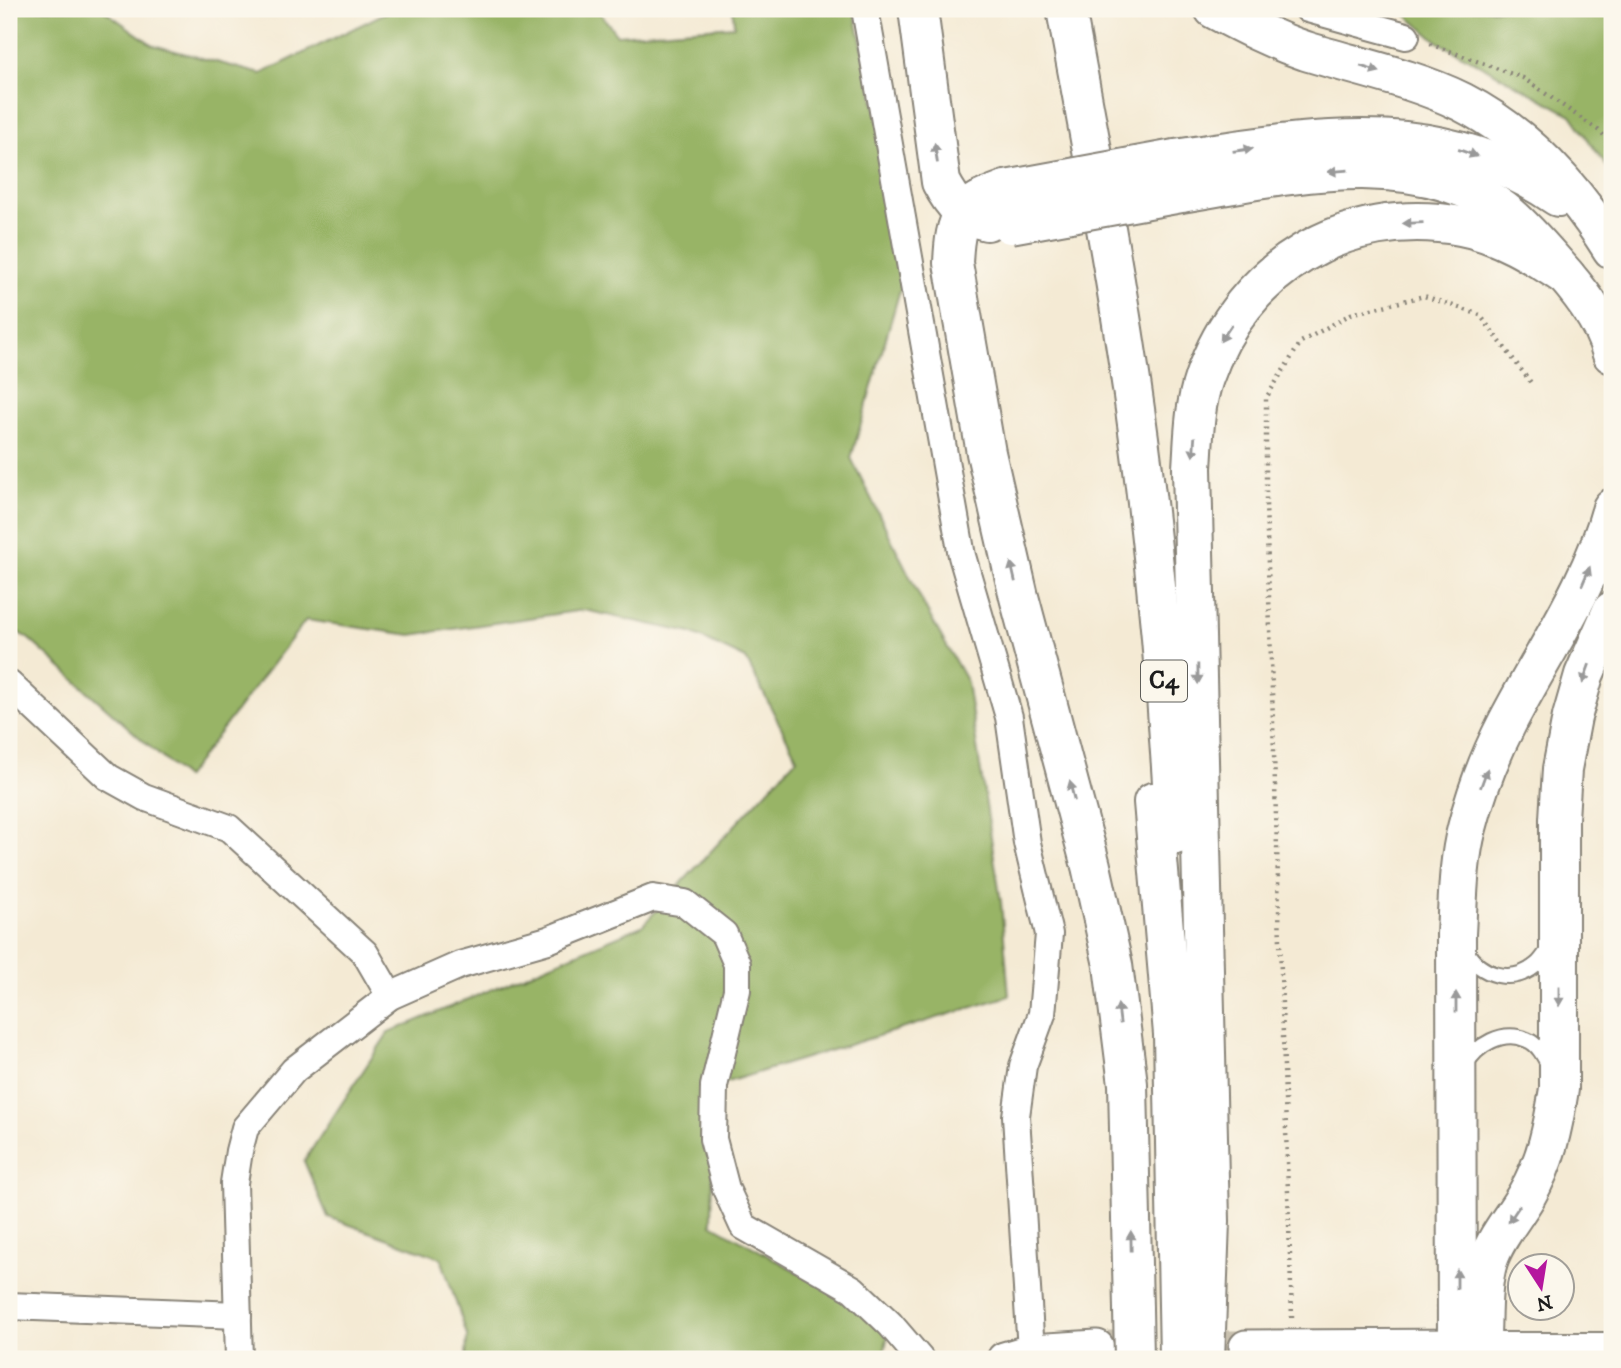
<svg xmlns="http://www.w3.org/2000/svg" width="1621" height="1368" viewBox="0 0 1621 1368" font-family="'IM FELL DW Pica',serif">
<rect width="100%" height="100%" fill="#fbf7ec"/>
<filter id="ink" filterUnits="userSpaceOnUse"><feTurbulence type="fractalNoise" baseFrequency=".0143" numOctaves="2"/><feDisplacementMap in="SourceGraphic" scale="14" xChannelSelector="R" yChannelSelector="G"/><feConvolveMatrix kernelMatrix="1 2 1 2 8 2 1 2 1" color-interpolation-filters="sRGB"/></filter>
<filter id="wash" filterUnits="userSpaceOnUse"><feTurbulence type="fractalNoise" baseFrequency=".00686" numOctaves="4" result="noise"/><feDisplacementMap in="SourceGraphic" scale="28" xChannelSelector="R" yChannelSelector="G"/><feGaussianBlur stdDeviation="1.57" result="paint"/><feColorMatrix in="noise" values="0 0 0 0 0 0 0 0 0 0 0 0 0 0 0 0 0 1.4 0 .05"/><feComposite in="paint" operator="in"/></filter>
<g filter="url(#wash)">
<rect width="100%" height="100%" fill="#f4ead4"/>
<g fill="#98b466" stroke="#5a6841" stroke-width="2">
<path d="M9 9H102L153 45 261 74 393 9H597L617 35 734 26 733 9H854L909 259 851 458 927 611 967 682 1001 902 1009 996 714 1086 712 1224 890 1324 883 1359H466L467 1335 441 1258 328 1217 304 1161 388 1033 642 926 797 758 746 659 691 633 584 610 411 635 306 620 185 778 29 639 9 627Z"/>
<path d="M1399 9H1612V174L1571 115 1438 42Z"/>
</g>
</g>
<g filter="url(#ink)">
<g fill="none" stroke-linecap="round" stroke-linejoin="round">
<path stroke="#c9c1af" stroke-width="33" stroke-dasharray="33 17" stroke-linecap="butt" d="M1108 1347H1246"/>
<g stroke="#888378" stroke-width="18">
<g id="service">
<path d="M1466 951C1481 976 1512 985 1536 965 1542 960 1546 953 1550 947"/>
<path d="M1465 1066C1476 1045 1503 1029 1527 1040 1538 1044 1544 1056 1549 1066"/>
</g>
</g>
<g stroke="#888378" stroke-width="30">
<g id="minor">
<path d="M865 9 962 556 1009 717 1027 843 1049 934 1042 1014 1023 1066 1016 1116 1031 1351"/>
<path d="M1308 9 1406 36"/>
<path d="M9 684 108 777 144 797 229 828 365 953 390 996"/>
<path d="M9 1306 238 1315"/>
<path d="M1481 1346H1612"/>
<path d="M239 1359 234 1183 239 1151 245 1128 294 1070 390 996 460 965 548 940 653 898 685 903 724 934 737 964V990L714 1086 713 1139 726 1189 743 1226 853 1289 890 1324 920 1359"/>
</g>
</g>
<g stroke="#888378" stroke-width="37">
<g id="tertiary">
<path d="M1246 1347 1481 1346"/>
<path d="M1004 1359 1031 1351 1097 1347"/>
</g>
</g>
<g stroke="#888378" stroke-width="42">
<g id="motorway">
<path d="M918 9 941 182C952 203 962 216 987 221"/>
<path d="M1066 9C1095 167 1126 326 1145 486 1159 602 1169 719 1175 835"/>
<path d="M1214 9C1244 25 1273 40 1306 51 1358 67 1413 78 1462 102 1525 134 1575 190 1612 249"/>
<path d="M1175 159C1313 139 1436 113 1558 197"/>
<path d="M1006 190C961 206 955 216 953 263L986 453 1019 597 1091 866 1113 965 1128 1084 1133 1309"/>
<path d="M1181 193C1284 176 1421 142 1509 215 1525 229 1539 245 1553 261 1577 288 1603 319 1612 354"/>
<path d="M1153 802 1173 1034 1179 1359"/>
<path d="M1481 1336C1482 1311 1481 1285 1488 1261 1496 1237 1513 1218 1526 1196 1546 1162 1553 1128 1559 1089V819L1562 769 1572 717 1584 675 1612 611"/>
<path d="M1457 1347 1456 934C1458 899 1458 862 1467 828 1476 792 1490 756 1507 723 1543 653 1591 586 1612 508"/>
<path d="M1205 1359 1210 1221 1192 468C1194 438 1194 407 1204 378 1242 268 1345 205 1461 226 1500 233 1534 255 1566 276"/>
</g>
</g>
<g stroke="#888378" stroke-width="4.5" stroke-dasharray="2 5" stroke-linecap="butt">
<path d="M1430 44 1523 78 1601 132 1612 145"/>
<path d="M1292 1318 1266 503V398L1301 342 1351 314 1424 296 1480 315 1532 384"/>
</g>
<use href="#service" stroke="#fff" stroke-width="14"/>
<use href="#minor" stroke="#fff" stroke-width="26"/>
<use href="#tertiary" stroke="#fff" stroke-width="33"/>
<use href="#motorway" stroke="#fff" stroke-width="38"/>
<g stroke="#888378" stroke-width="42" stroke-linecap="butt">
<g id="motorway-bridge">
<path d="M1006 190 1175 159"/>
<path d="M1010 224 1181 193"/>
<path d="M1133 1309 1134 1359"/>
</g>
</g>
<use href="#motorway-bridge" stroke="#fff" stroke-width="38"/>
</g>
<defs><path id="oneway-solid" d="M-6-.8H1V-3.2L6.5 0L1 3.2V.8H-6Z" transform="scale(1.75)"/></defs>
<g fill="#999">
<use href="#oneway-solid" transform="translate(1370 69) rotate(17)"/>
<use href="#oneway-solid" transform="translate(1243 150) rotate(-8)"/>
<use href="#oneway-solid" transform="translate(936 153) rotate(-98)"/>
<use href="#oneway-solid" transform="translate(1468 153) rotate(20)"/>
<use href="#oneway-solid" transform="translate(1338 171) rotate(175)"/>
<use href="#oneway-solid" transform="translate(1413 223) rotate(178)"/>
<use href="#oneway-solid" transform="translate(1226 333) rotate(124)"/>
<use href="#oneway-solid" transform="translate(1194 447) rotate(94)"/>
<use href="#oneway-solid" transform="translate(1013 572) rotate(-103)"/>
<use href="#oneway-solid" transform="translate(1586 576) rotate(-67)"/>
<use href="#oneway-solid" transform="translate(1198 674) rotate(89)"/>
<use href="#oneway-solid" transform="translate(1586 674) rotate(110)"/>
<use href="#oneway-solid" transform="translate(1484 778) rotate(-70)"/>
<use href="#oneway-solid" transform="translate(1072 791) rotate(-104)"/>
<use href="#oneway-solid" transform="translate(1559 996) rotate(90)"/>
<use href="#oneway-solid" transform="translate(1456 1002) rotate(-90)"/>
<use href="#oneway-solid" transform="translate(1119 1014) rotate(-97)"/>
<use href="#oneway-solid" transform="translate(1514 1214) rotate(124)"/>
<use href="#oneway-solid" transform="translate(1131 1241) rotate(-91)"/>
<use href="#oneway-solid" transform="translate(1457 1279) rotate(-90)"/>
</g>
</g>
<g text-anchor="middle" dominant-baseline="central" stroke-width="7" stroke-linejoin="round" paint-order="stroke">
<rect fill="#fbf7ec" stroke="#5f5e5a" stroke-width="2" x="1141" y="660.5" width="46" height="41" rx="5"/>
<g font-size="24" font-weight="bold" fill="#1c1c1c">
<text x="1164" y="681">C4</text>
</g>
</g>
<rect width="1621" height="1368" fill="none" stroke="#fbf7ec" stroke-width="35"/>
<g transform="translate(1541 1287) rotate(168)"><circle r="33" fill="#fbf7ec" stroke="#a29f99" stroke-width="2"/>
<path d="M0-5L12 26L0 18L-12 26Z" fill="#b5179e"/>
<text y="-10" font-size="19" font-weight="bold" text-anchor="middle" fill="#1c1c1c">N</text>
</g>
</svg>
